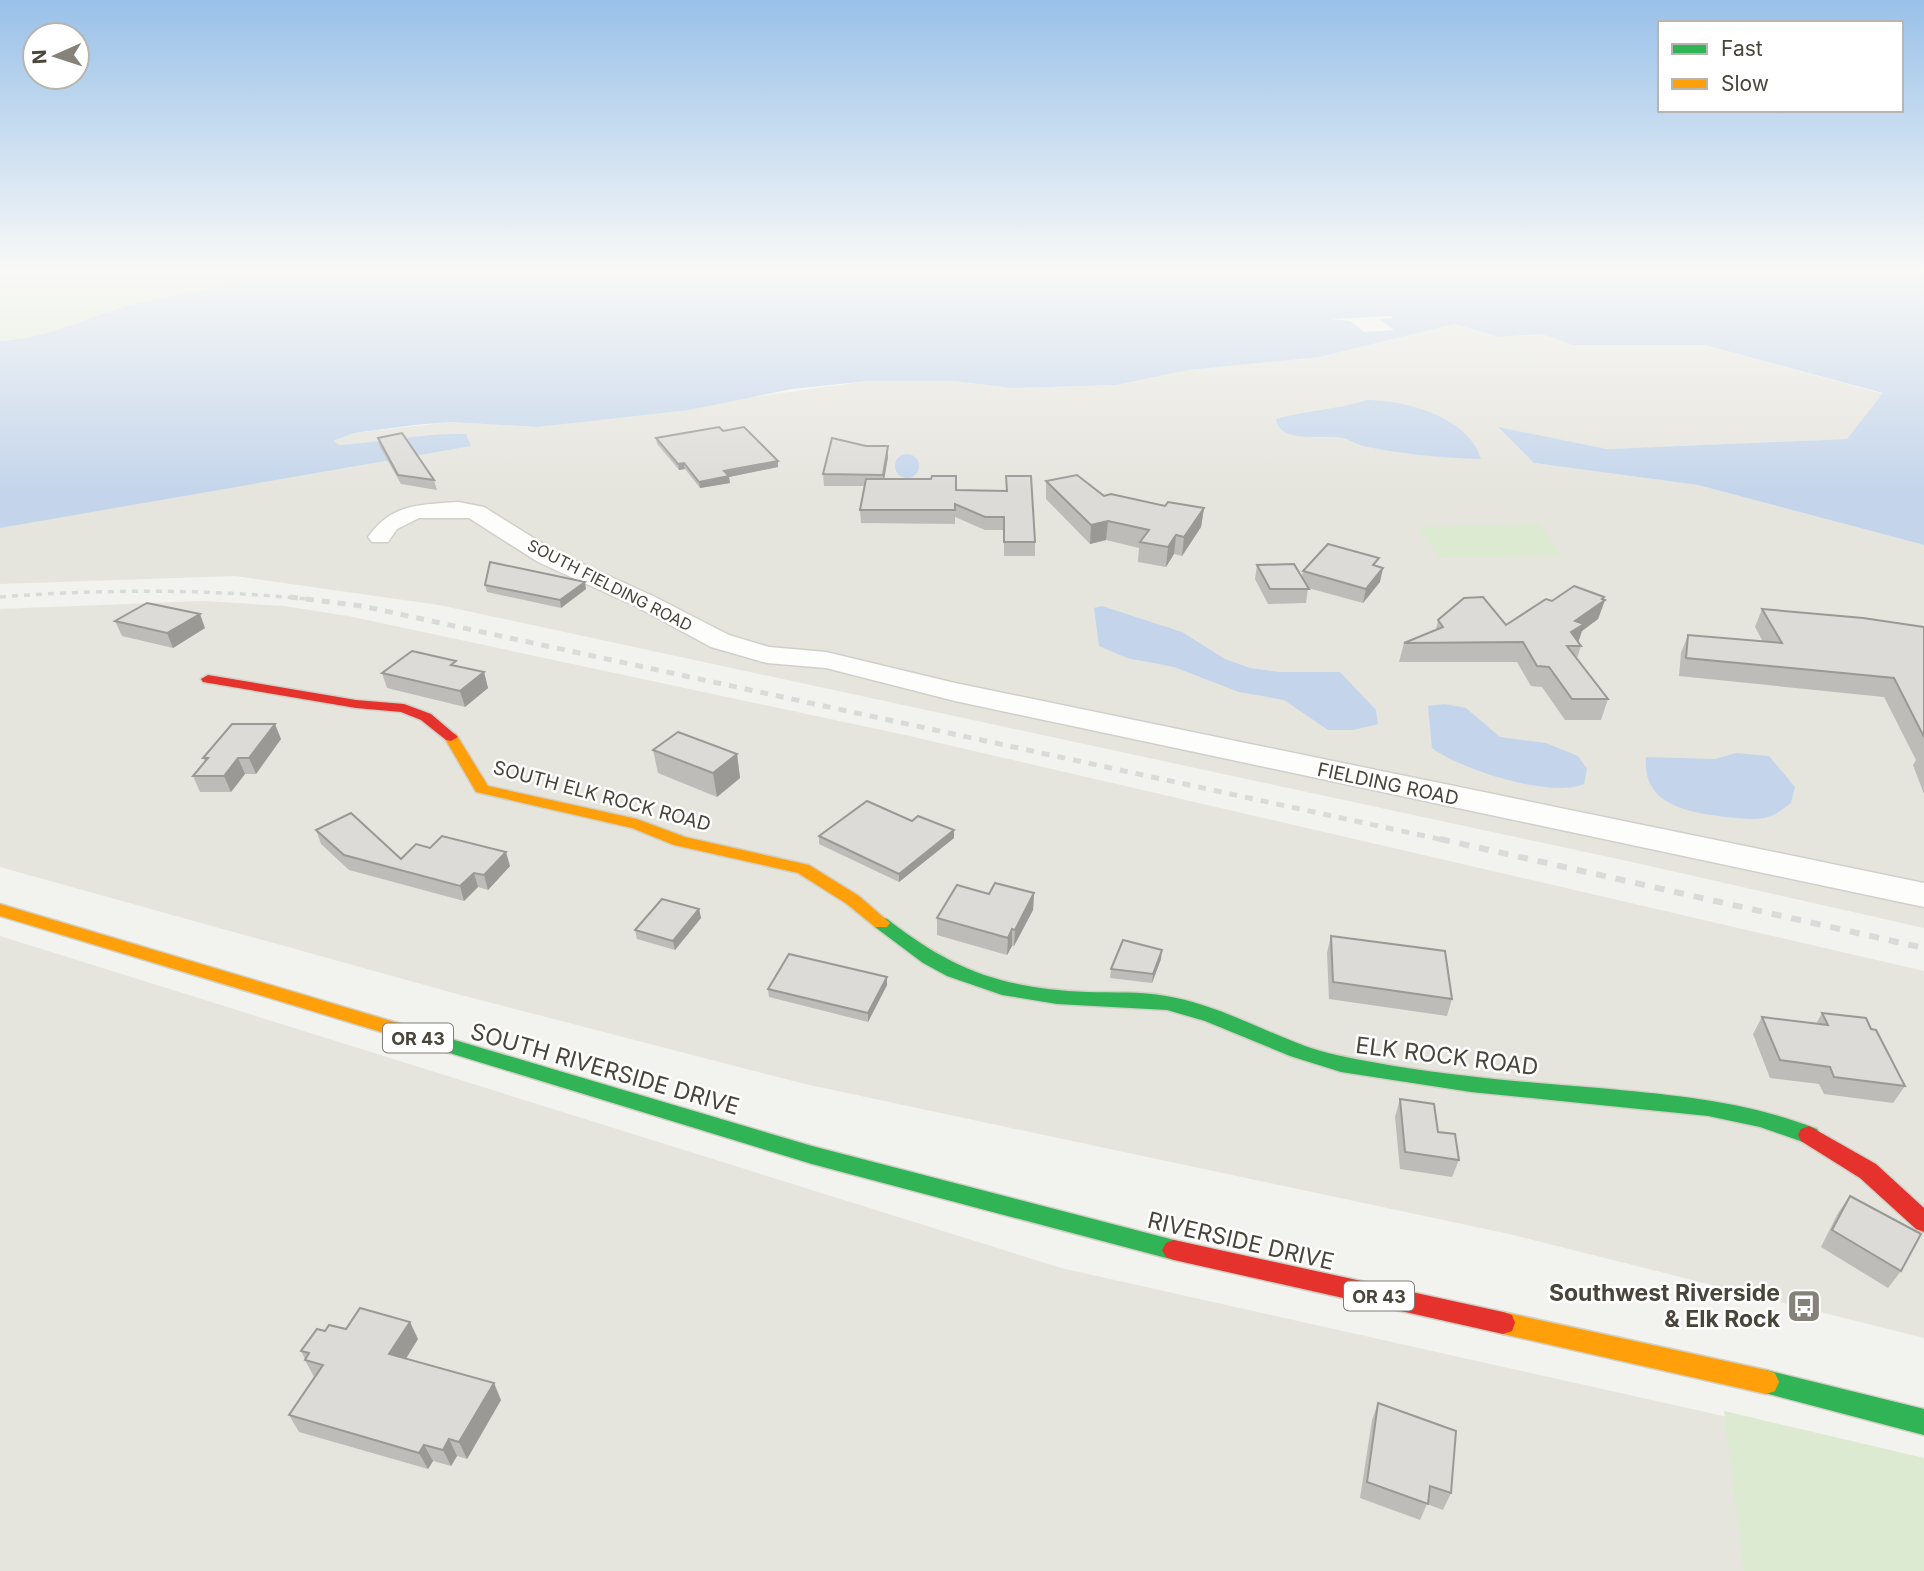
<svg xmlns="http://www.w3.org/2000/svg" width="1924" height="1571" viewBox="0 0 1924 1571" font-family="Inter,sans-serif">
<rect width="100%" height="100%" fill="#f2f2ee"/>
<g fill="#e5e4dd">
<path d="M1455 324 1499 337 1542 334 1573 345H1705L1883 394 1847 439 1607 449 1499 428 1534 463 1698 485 1924 545V928L1632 862 439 605 235 576 0 584V528L263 480 435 433 392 442 339 445 332 441 354 433 451 422 537 427 868 381H953L1012 388 1116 385 1189 370 1319 357Z"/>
<path d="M203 601 284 606 348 616 905 735 1924 971V1338L1509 1234 805 1084 457 994 0 867V609Z"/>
<path d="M0 936 1061 1268 1741 1420 1924 1571H0Z"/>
</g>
<g fill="#dcead1">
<path d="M0 272H277C229 288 179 292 130 305 87 317 46 339 0 341Z"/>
<path d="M1539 524 1562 556 1441 558 1417 527Z"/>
<path d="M1724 1411 1924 1458V1571H1744Z"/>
</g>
<g fill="#c4d5eb">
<path d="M277 272H1924V545L1698 485 1534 463 1498 427 1607 449 1847 439 1883 393 1705 345H1573L1542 334 1499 337 1455 324 1319 357 1189 370 1116 385 1012 388 953 381H868L792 389 689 410 537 427 451 422 414 425 354 433 333 441 339 445C382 442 423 433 466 434L471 446 0 528V341C46 339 87 317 130 305 179 292 229 288 277 272Z"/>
<path d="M1367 400C1405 400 1469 417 1481 459 1444 458 1400 454 1363 446 1356 444 1350 440 1343 438 1327 434 1279 445 1276 419 1306 410 1337 410 1367 400Z"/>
<circle cx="907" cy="466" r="12"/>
<path d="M1102 606 1182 632 1225 659 1250 668 1280 672H1340L1376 710 1378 724 1353 730H1328L1284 700 1239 692 1174 667 1127 658 1099 646 1094 608Z"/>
<path d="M1445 704 1466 708 1500 737 1546 743 1578 756 1587 769 1584 784C1551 799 1460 769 1432 748L1428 706Z"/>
<path d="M1736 753 1769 756 1795 787 1791 803C1784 808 1776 815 1768 817 1755 821 1738 818 1725 817 1687 812 1642 805 1646 757L1715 759Z"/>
</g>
<path fill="#f2f2ee" d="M1391 316 1393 318 1379 319 1394 330 1364 332 1350 321 1331 319Z"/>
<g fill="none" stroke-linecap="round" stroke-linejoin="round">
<g stroke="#d0d0cb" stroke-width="3">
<path id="street" d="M458 502 484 507 556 552 653 596 729 635 769 647 826 652 955 683 1924 883V907L955 701 826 668 767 663 711 647 635 606 538 562 469 518H419L397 529 388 542H372L368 537C392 503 420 505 458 502Z"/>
</g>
<g stroke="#d1d0c6" stroke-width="3">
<g id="fast">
<path d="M881 917 887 919C954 971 1002 988 1087 992 1113 993 1140 991 1166 996 1215 1004 1259 1029 1305 1046 1327 1054 1350 1058 1372 1062 1447 1076 1523 1082 1599 1088 1674 1095 1746 1101 1817 1129L1820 1135 1817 1141 1809 1144 1760 1127 1708 1116 1471 1092 1341 1072 1290 1056 1205 1021 1167 1010 1057 1004 1002 995 947 976 923 963 875 927 872 923 875 919Z"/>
<path d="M411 1027 812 1146 1174 1240 1182 1243 1186 1250 1182 1257 1174 1260 812 1164 404 1039 401 1034 404 1029Z"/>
<path d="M1766 1370 1924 1409V1435L1757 1391 1753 1382 1757 1373Z"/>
</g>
</g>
<g stroke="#d1d0c6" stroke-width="3">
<g id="slow">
<path d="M451 733 456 734 488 786 637 819 685 837 809 865 859 896 890 923 887 927H875L847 904 798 873 674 845 632 828 476 792 444 737Z"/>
<path d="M0 904 411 1027 418 1029 421 1034 418 1039 411 1041 0 916Z"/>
<path d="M1503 1312 1766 1370 1775 1373 1779 1382 1775 1391 1766 1394 1503 1334 1494 1331 1491 1323 1494 1315Z"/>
</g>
</g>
<g stroke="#d1d0c6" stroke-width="3">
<g id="jam">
<path d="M208 675 356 700 404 704 431 714 458 737 451 741 446 740 421 720 401 712 356 708 203 682 201 679Z"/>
<path d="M1809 1126 1876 1164 1924 1208V1232L1916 1229 1860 1178 1801 1141 1798 1135 1801 1129Z"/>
<path d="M1174 1240 1503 1312 1512 1315 1515 1323 1512 1331 1503 1334 1174 1260 1166 1257 1162 1250 1166 1243Z"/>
</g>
</g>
<use href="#street" fill="#fdfdfc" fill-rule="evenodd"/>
<use href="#fast" fill="#30b455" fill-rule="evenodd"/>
<use href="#slow" fill="#ff9f0a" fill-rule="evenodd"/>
<use href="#jam" fill="#e5322d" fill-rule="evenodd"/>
<path stroke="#dadada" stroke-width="3.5" stroke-dasharray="6 6" stroke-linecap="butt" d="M0 597C103 589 205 589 308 599"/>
<path stroke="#dadada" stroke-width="5" stroke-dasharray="8 8" stroke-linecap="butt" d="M290 597 362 606 1448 841"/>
<path stroke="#dadada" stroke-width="6" stroke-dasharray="10 10" stroke-linecap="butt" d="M1440 839 1924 948"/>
</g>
<g fill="#bdbcb9">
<path d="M723 431 778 467 729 477 730 483 700 488 685 469 679 470 657 444 656 438Z"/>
<path d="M378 438 434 480 437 490 401 484 380 447Z"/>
<path d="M888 457 884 479 956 490 1006 491 1035 542V556H1004V530H985L955 517V524L861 523 860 510 865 486H824L823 474Z"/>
<path d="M1046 481 1104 496 1165 506 1204 508 1201 527 1182 556 1174 554 1166 567 1138 562 1139 548 1106 540 1090 544 1046 499Z"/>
<path d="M1257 565 1302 577 1303 571 1377 566 1380 582 1363 603 1308 588 1306 603 1268 604 1255 579Z"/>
<path d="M485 585 586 589 561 608 487 592Z"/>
<path d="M1603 600H1605L1598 619 1582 631 1578 642 1581 646 1577 658 1608 699 1601 720H1565L1542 687 1531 686 1517 662H1399L1404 643 1436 630 1438 620 1506 625 1552 601Z"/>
<path d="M1762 609 1924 627V794L1913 765 1916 760 1884 697 1679 676 1681 653 1688 635 1763 642 1755 627Z"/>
<path d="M115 621 205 628 173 648 122 636Z"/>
<path d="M457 666 484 672 488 688 465 707 387 688 382 673Z"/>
<path d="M281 739 256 774H245L231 792H200L193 776 205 761 203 758Z"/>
<path d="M653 750 737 754 740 778 717 797 658 773Z"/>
<path d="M912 821 954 838 899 882 819 844V836Z"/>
<path d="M316 830 401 859 510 866 488 890 478 887 464 901 349 870 321 844Z"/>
<path d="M1034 893 1033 910 1014 946H1012L1007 955 937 935V918L989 894Z"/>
<path d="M699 909 701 918 675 950 637 939 635 930Z"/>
<path d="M1331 936 1452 999 1447 1016 1329 999 1327 953Z"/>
<path d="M1161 959 1152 983 1110 978 1111 969Z"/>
<path d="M887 977V985L868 1022 769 997 768 989Z"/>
<path d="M1822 1013 1871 1029 1905 1086 1893 1103 1824 1094 1819 1084 1770 1078 1753 1034 1762 1017 1816 1024Z"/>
<path d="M1400 1099 1438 1132 1459 1160 1452 1177 1400 1169 1395 1117Z"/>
<path d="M1850 1196 1901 1271 1888 1288 1821 1247 1838 1213Z"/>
<path d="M346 1329 418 1339 406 1359 501 1400 467 1459 457 1456 451 1466 433 1461 428 1469 299 1432 289 1415 314 1377 305 1360V1359L301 1351Z"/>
<path d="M1378 1403 1451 1493 1443 1510 1427 1504 1420 1520 1360 1498 1372 1420Z"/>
</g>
<g fill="#9a9996">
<path d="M888 446V457L883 486V475Z"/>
<path d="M778 461V467L729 477 730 483 700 488 699 482 724 471Z"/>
<path d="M684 463 685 469 679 470 678 464Z"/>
<path d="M1204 508 1201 527 1182 556 1184 537Z"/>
<path d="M1108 521 1106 540 1090 544 1091 525Z"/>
<path d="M1176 535 1174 554 1166 567 1168 547Z"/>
<path d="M1383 568 1380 582 1363 603 1366 589Z"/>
<path d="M585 582 586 589 561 608 560 600Z"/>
<path d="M1604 597 1603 602 1605 600 1598 619 1582 631 1578 643 1567 646 1575 621Z"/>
<path d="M200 614 205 628 173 648 167 633Z"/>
<path d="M484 672 488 688 465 707 460 691Z"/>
<path d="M275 724 281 739 256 774 249 758Z"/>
<path d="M737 754 740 778 717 797 713 773Z"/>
<path d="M238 758 245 774 231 792 224 776Z"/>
<path d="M954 830V838L899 882V874Z"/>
<path d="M506 852 510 866 488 890 484 875Z"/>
<path d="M474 873 478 887 464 901 460 886Z"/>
<path d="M1034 893 1033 910 1014 946 1015 930Z"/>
<path d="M699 909 701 918 675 950 673 941Z"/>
<path d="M1012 929V946L1007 955 1008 938Z"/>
<path d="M1162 950 1161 959 1152 983 1153 974Z"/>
<path d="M887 977V985L868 1022V1013Z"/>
<path d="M410 1322 418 1339 398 1371 389 1354Z"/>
<path d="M494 1383 501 1400 467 1459 459 1442Z"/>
<path d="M449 1439 457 1456 451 1466 443 1450Z"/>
<path d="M424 1445 433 1461 428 1469 419 1453Z"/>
</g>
<g fill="#dcdbd7" stroke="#9a9996" stroke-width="2">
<path d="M719 427 723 431 744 427 778 461 724 471 729 476 699 482 684 463 678 464 656 438Z"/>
<path d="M402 433 434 480 398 475 378 438Z"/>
<path d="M832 438 866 446H888L883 475 823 474Z"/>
<path d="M1077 475 1104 496 1111 494 1165 506 1168 502 1204 508 1184 537 1176 535 1168 547 1140 542 1149 530 1108 521 1091 525 1046 481Z"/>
<path d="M932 476H956V490L1007 491 1006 476H1031L1035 542H1004V517H985L955 504V510H860L866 479H931Z"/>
<path d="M1328 544 1379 558 1373 565 1383 568 1366 589 1303 571Z"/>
<path d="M490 562 585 582 560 600 485 585Z"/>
<path d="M1294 564 1309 589H1270L1257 565Z"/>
<path d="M1574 586 1604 597 1602 599 1605 600 1575 621 1584 624 1571 632 1581 646H1567L1608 699H1572L1549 667 1537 666 1523 642 1404 643 1443 627 1438 620 1464 598 1483 597 1506 625 1546 599 1552 601Z"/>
<path d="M147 603 200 614 167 633 115 621Z"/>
<path d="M1762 609 1863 618 1924 627V737L1894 678 1686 658 1688 635 1782 643Z"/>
<path d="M412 651 456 661 451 665 484 672 460 691 382 673Z"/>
<path d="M232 724H275L249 758H238L224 776H193L208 758H203Z"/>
<path d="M678 732 737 754 713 773 653 750Z"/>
<path d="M867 801 912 821 918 816 954 830 899 874 819 836Z"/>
<path d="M351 813 401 859 416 844 430 848 442 836 506 852 484 875 474 873 460 886 344 855 316 830Z"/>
<path d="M995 883 1034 893 1015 930 1012 929 1008 938 937 918 957 885 989 894Z"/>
<path d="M662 899 699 909 673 941 635 930Z"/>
<path d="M1331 936 1445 951 1452 999 1333 982Z"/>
<path d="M1123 940 1162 950 1153 974 1111 969Z"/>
<path d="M789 954 887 977 868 1013 768 989Z"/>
<path d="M1822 1013 1866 1018 1871 1029 1876 1030 1905 1086 1834 1077 1830 1067 1780 1060 1762 1017 1828 1025Z"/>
<path d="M1400 1099 1434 1104 1438 1132 1455 1134 1459 1160 1405 1152Z"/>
<path d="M1850 1196 1921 1234 1901 1271 1832 1230Z"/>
<path d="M360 1308 410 1322 389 1354 494 1383 459 1442 449 1439 443 1450 424 1445 419 1453 289 1415 323 1365 305 1360 309 1353 301 1351 317 1329 325 1331 329 1325 346 1329Z"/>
<path d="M1378 1403 1456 1431 1451 1493 1430 1486 1428 1504 1367 1482Z"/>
</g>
<linearGradient id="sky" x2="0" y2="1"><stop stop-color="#99c1e9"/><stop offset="0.55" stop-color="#f9f9f7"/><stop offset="1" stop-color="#f9f9f7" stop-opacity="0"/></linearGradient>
<rect width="1924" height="492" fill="url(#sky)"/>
<defs>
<g id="bus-square" transform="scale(1.75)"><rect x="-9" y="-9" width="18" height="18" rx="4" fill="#848279" stroke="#fff"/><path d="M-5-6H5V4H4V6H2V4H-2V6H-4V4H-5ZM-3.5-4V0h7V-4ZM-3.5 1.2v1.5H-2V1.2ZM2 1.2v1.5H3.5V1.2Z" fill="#fff"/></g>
</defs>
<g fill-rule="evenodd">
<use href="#bus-square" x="1804" y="1306"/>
</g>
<g text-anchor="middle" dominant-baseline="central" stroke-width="5" stroke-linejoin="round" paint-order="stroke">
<g font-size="16" fill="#48453a" stroke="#fff">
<text transform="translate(610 585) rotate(27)">SOUTH FIELDING ROAD</text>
</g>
<g fill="#fff" stroke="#7f7d75" stroke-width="2">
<rect x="383" y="1023.5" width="70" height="29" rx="5"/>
<rect x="1344" y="1281.5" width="70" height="29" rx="5"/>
</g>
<g font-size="18" font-weight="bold" fill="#48453a">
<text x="418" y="1038">OR 43</text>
<text x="1379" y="1296">OR 43</text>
</g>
<g font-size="19" fill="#48453a" stroke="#fff">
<text transform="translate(1388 784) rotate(12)">FIELDING ROAD</text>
<text transform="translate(602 796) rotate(15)">SOUTH ELK ROCK ROAD</text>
</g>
<g font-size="23" fill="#48453a" stroke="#fff">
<text transform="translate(1447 1056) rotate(7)">ELK ROCK ROAD</text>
<text transform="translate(605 1069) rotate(16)">SOUTH RIVERSIDE DRIVE</text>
<text transform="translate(1241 1241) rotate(13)">RIVERSIDE DRIVE</text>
</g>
<g font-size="23" font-weight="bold" fill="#48453a" stroke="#fff" text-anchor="end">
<text x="1780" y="1293">Southwest Riverside<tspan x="1780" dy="26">&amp; Elk Rock</tspan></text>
</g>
</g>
<rect x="1658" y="21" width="245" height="91" fill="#ffffff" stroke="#b6b5b0" stroke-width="2"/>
<rect x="1672" y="44" width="35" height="10" fill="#30b455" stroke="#b6b5b0" stroke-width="2"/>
<text x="1721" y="56" font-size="21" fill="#48453a">Fast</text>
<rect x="1672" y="79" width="35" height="10" fill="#ff9f0a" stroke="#b6b5b0" stroke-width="2"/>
<text x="1721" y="91" font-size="21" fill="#48453a">Slow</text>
<g transform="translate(56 56) rotate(267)"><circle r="33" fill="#ffffff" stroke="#b6b5b0" stroke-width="2"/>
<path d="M0-5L12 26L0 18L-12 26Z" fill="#848279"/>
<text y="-10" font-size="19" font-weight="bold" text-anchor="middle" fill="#48453a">N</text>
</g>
</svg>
